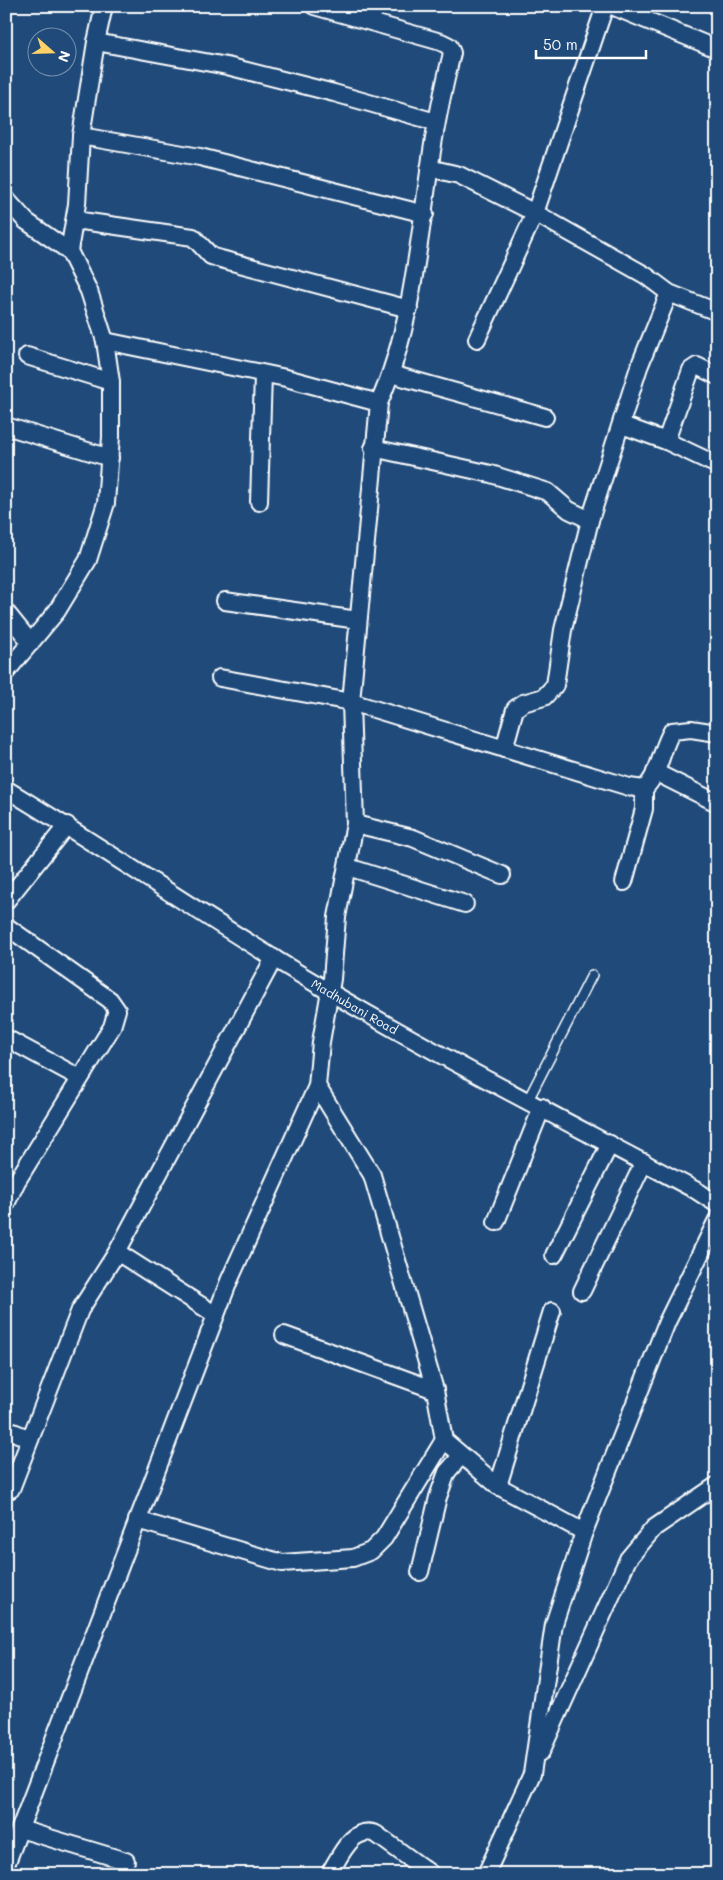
<svg xmlns="http://www.w3.org/2000/svg" width="723" height="1880" viewBox="0 0 723 1880" font-family="Mali,sans-serif">
<rect width="100%" height="100%" fill="#1f4a7a"/>
<filter id="ink" filterUnits="userSpaceOnUse"><feTurbulence type="fractalNoise" baseFrequency=".02" numOctaves="2"/><feDisplacementMap in="SourceGraphic" scale="10" xChannelSelector="R" yChannelSelector="G"/><feConvolveMatrix kernelMatrix="1 2 1 2 8 2 1 2 1" color-interpolation-filters="sRGB"/></filter>
<g filter="url(#ink)">
<g fill="none" stroke-linecap="round" stroke-linejoin="round">
<g stroke="#fff" stroke-width="12">
<path id="service" d="M528 1100 592 975"/>
</g>
<g stroke="#fff" stroke-width="20">
<g id="minor">
<path d="M612 6 717 49"/>
<path d="M371 21 375 6"/>
<path d="M96 42 227 66 334 93 436 122"/>
<path d="M81 136 200 157 425 214"/>
<path d="M429 168 459 175 535 213 645 275 669 293 717 312"/>
<path d="M6 199 26 221 69 251"/>
<path d="M75 220 193 237 211 256 217 258 409 309"/>
<path d="M477 339 535 213 605 6"/>
<path d="M105 341 286 378 379 403"/>
<path d="M27 356 111 382"/>
<path d="M391 374 545 417"/>
<path d="M622 425 666 441 717 465"/>
<path d="M6 426 110 458"/>
<path d="M666 441 691 370 697 366 717 376"/>
<path d="M373 448 491 474 548 492 569 510 590 520"/>
<path d="M259 502 263 375"/>
<path d="M225 601 358 620"/>
<path d="M6 612 31 643"/>
<path d="M6 672 57 611 88 560 106 503 111 437V382L105 341 89 291 69 251 77 204 81 136 96 42 104 6"/>
<path d="M220 678 351 702 629 787 644 789C660 774 661 749 672 731L691 729 717 733"/>
<path d="M504 749 515 709 523 703 544 697 555 685 563 630 590 520 639 367 669 293"/>
<path d="M655 772 717 803"/>
<path id="s1" d="M6 789C97 844 184 903 275 959 411 1043 555 1115 697 1191L717 1204"/>
<path d="M355 824 413 838 502 875"/>
<path d="M348 867 465 904"/>
<path d="M624 882 644 809V789"/>
<path d="M6 901 67 825"/>
<path d="M6 926 110 1000 117 1010 112 1027 17 1181 6 1204"/>
<path d="M6 1038 80 1078"/>
<path d="M317 1086 372 1175 435 1390 444 1440 498 1486 584 1532"/>
<path d="M496 1222 542 1107"/>
<path d="M117 1252 216 1315"/>
<path d="M554 1255 610 1144"/>
<path d="M582 1291 644 1162"/>
<path d="M284 1335 435 1390"/>
<path d="M6 1429 30 1439"/>
<path d="M498 1486 552 1311"/>
<path d="M11 1489 80 1310 117 1252 274 958"/>
<path d="M137 1520 282 1563 353 1558 371 1551 384 1538 444 1440"/>
<path d="M420 1572 438 1497 447 1472 461 1456"/>
<path d="M541 1752 628 1559 654 1528 717 1485"/>
<path d="M20 1829 126 1861"/>
<path d="M6 1865 229 1281 317 1086 321 1042 332 979 337 917 355 824 351 702 379 403C412 327 418 246 430 165 435 127 443 90 452 53L449 46 441 42 314 6"/>
<path d="M329 1874C340 1857 352 1825 376 1834L431 1874"/>
<path d="M486 1874 532 1774 554 1624 584 1532 667 1322 717 1220"/>
</g>
</g>
<use href="#service" stroke="#1f4a7a" stroke-width="9"/>
<use href="#minor" stroke="#1f4a7a" stroke-width="16"/>
</g>
</g>
<g text-anchor="middle" dominant-baseline="central" stroke-width="5" stroke-linejoin="round" paint-order="stroke">
<g font-size="12" fill="#fff" stroke="#1f4a7a">
<text stroke="none"><textPath href="#s1" startOffset="411">Madhubani Road</textPath></text>
</g>
</g>
<rect width="723" height="1880" fill="none" stroke="#1f4a7a" stroke-width="25"/>
<rect x="12" y="12" width="698" height="1855" fill="none" stroke="#fff" stroke-width="2" filter="url(#ink)"/>
<g transform="translate(52 52) rotate(110)"><circle r="24" fill="#1f4a7a" stroke="#7992af"/>
<path d="M0-4L9 19L0 12L-9 19Z" fill="#ffd166"/>
<text y="-8" font-size="14" font-weight="bold" text-anchor="middle" fill="#ffffff">N</text>
</g>
<path d="M536 50v8h110v-8" fill="none" stroke="#ffffff" stroke-width="2.5"/>
<text x="543" y="50" font-size="15" fill="#ffffff" stroke="#1f4a7a" stroke-width="4" paint-order="stroke">50 m</text>
</svg>
